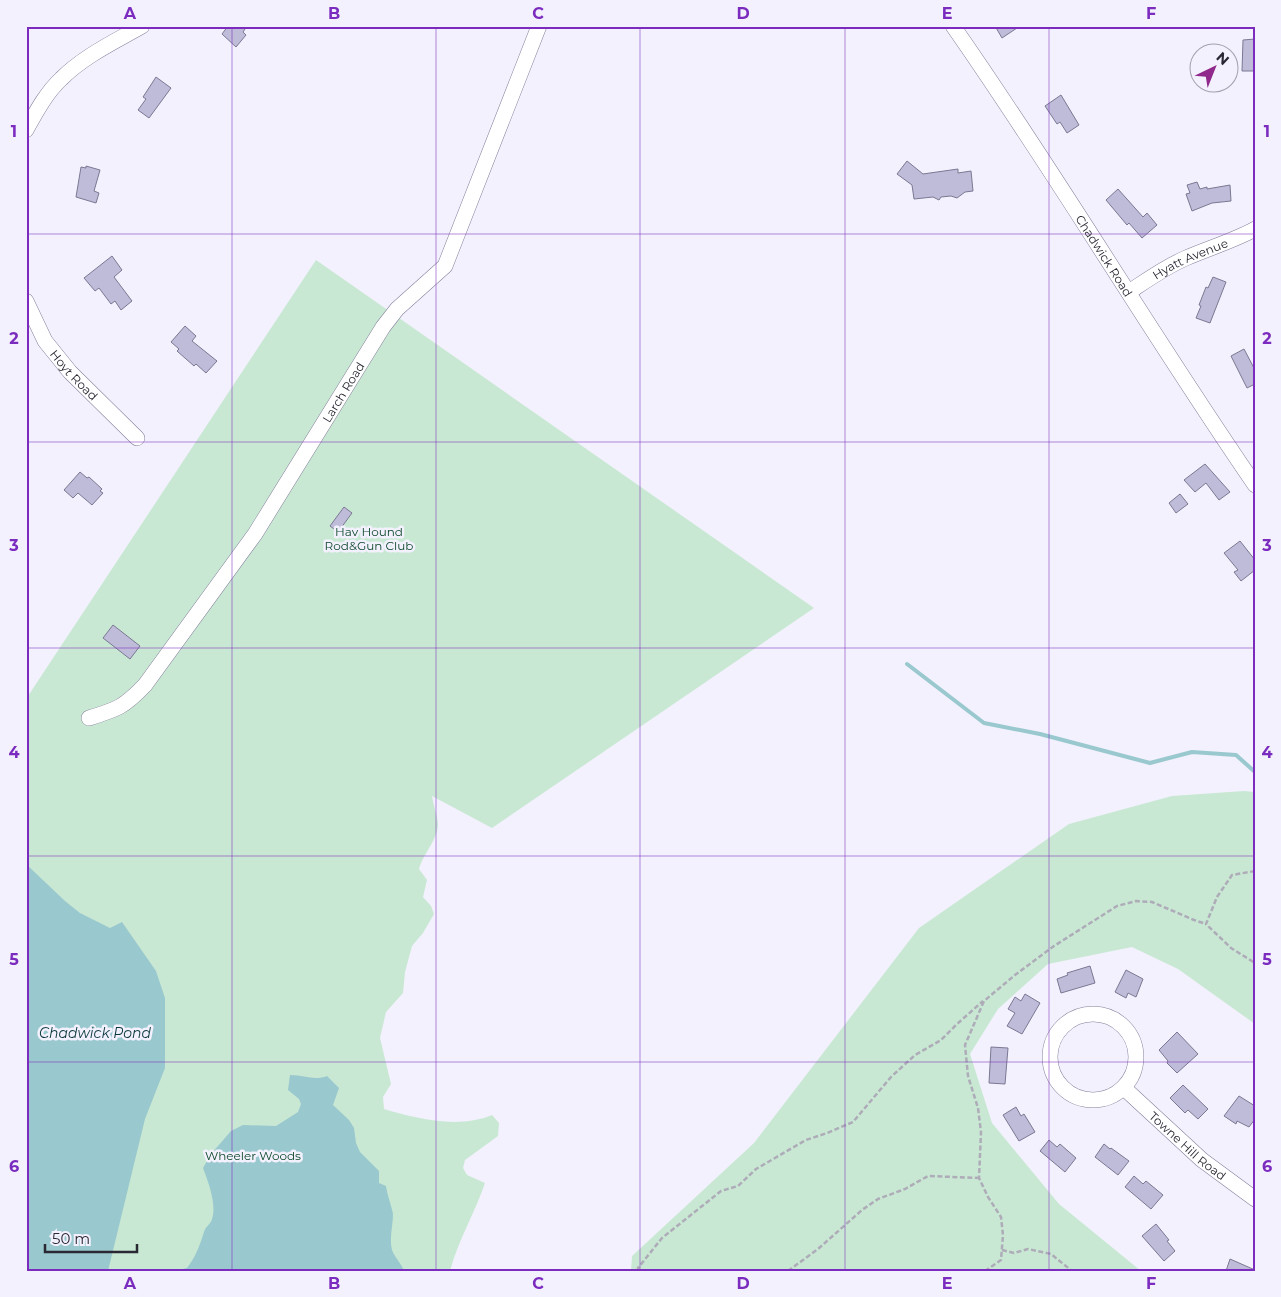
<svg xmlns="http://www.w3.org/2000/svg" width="1281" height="1297" viewBox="0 0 1281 1297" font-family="Montserrat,sans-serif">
<rect width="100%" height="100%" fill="#f2f1fd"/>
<g fill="#c9e8d3">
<path d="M316 260 814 608 492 828 432 796C433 803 438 819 438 824 438 839 423 854 419 869L427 880 423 897 431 906 434 914 423 933 412 946 405 972 403 993 386 1012 380 1038 391 1084 383 1097 384 1109C418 1119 459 1129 492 1115L499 1123 498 1136 465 1160 463 1168 467 1175 485 1183C475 1213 458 1240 450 1271H47L115 958 26 887V699Z"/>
<path d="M1244 791 1255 792V1024L1178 969 1132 947 1048 964 998 1009 970 1054 992 1123 1059 1204 1141 1271H631L632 1256 754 1143 919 928 1069 824 1172 796Z"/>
</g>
<g fill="#99c8ce">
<path d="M26 864 65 901 80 913 110 928 122 922 156 971 165 998V1068L145 1119 108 1271H26Z"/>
<path d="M290 1075C305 1075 314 1081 327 1076L339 1088 333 1105 349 1120 354 1128 356 1143 360 1152 379 1171V1183L386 1186C387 1194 392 1208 393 1214 393 1226 389 1238 392 1250 394 1256 401 1263 404 1271H174L187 1268C195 1258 200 1245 204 1232 205 1227 211 1224 212 1219 217 1205 208 1181 203 1168L211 1154 231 1131 243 1125 276 1126 298 1112 301 1104 299 1099 288 1090Z"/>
</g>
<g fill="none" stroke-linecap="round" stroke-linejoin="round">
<path stroke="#99c8ce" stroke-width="4" d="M907 664 984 723 1040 734 1150 763 1192 752 1236 755 1255 772"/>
</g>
<g fill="#bfbcd9" stroke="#7b7893">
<path d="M228 26H247L243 32 246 35 236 47 222 34Z"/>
<path d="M995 26H1020L1002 38Z"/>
<path d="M1255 39V71H1242L1243 40Z"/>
<path d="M156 77 171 88 149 118 138 110 146 99 143 97Z"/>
<path d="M1061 95 1079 125 1067 133 1060 122 1057 124 1045 106Z"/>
<path d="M907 161 923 174 958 169V173L971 171 973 191 965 192 957 198 951 196 941 197 939 200 933 197 914 199 912 185 897 174Z"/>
<path d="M86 166 100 170 94 191 99 193 96 203 76 197 81 167 86 168Z"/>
<path d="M1197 182 1200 189 1207 187V189L1230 185 1231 201 1212 203 1192 211 1186 194 1190 193 1187 185Z"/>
<path d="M1118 189 1143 217 1147 213 1157 225 1142 238 1129 223 1127 225 1106 200Z"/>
<path d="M112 256 122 270 114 277 132 301 121 310 115 301 111 304 99 288 95 291 84 278Z"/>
<path d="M1213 277 1226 282 1210 323 1196 318 1201 306 1199 305 1206 287 1208 288Z"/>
<path d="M185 326 196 336 192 341 217 361 206 373 196 364 194 366 177 351 179 349 171 342Z"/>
<path d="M1244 349 1255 370V384L1247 388 1231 356Z"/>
<path d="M1205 464 1230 492 1219 500 1206 483 1195 492 1184 480Z"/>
<path d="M80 472 87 478 89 477 102 489 100 491 103 493 92 505 78 493 73 498 64 490Z"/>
<path d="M1180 494 1188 504 1176 513 1169 503Z"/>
<path d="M344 507 352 513 338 532 330 526Z"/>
<path d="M1240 541 1255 560V570L1241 581 1234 572 1238 570 1224 553Z"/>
<path d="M113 625 140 646 130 659 103 638Z"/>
<path d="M1090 966 1095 983 1061 993 1057 979 1068 975 1067 973Z"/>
<path d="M1126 970 1143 979 1136 997 1128 993 1126 998 1115 992Z"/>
<path d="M1025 994 1040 1003 1022 1034 1007 1026 1015 1013 1008 1009 1015 997 1021 1001Z"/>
<path d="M1177 1032 1198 1054 1177 1073 1167 1063 1168 1061 1159 1050Z"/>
<path d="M991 1047 1008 1048 1005 1084 989 1083Z"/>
<path d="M1183 1085 1208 1109 1198 1119 1188 1110 1185 1113 1170 1098Z"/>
<path d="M1239 1096 1255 1106V1119L1249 1127 1237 1121 1236 1124 1224 1116Z"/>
<path d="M1016 1107 1021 1116 1024 1114 1035 1132 1019 1141 1003 1115Z"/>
<path d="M1049 1140 1057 1147 1060 1144 1076 1158 1065 1172 1040 1151Z"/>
<path d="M1104 1144 1110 1149 1111 1148 1129 1161 1118 1175 1095 1157Z"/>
<path d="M1134 1176 1143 1184 1146 1181 1163 1195 1151 1209 1125 1187Z"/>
<path d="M1156 1224 1169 1240 1167 1241 1175 1251 1164 1261 1142 1236Z"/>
<path d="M1230 1259 1255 1270V1271H1226Z"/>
</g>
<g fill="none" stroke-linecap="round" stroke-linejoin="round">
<g stroke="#85819d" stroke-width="16">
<g id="minor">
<path id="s1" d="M953 26C1058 176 1151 334 1255 485"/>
<path d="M26 130C36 112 46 93 61 79 84 56 114 42 142 26"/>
<path id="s2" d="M1129 292C1147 280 1165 267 1186 258 1209 248 1233 241 1255 229"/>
<path id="s3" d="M26 301 45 341 70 372 137 438"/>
<path id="s4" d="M89 718C118 709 124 707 145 685L255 534 383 327 397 309 445 266 539 26"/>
<circle cx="1093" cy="1057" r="43"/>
<path id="s5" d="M1124 1088 1202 1160 1255 1199"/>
</g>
</g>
<g stroke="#adacb8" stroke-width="2.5" stroke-dasharray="5 2.5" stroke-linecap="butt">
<path d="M1255 871 1232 875 1217 897 1206 924 1231 948 1255 963"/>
<path d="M1002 1250 1014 1253 1028 1249 1051 1254 1072 1271"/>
<path d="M639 1271 638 1268 662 1238 721 1191 738 1186 756 1169 806 1140 827 1133 853 1122 891 1077 915 1055 941 1040 957 1024 983 1001"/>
<path d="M788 1271 818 1249 862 1210 878 1199 905 1189 928 1176 979 1178"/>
<path d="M985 1271 1001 1260 1003 1235 1001 1217 988 1197 979 1178 981 1132 978 1108 968 1076 965 1045 984 1001 1015 975 1054 946 1117 906 1136 901 1152 902 1194 920 1206 924"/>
</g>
<use href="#minor" stroke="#fff" stroke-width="15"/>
</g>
<path fill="none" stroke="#7b2cbf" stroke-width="1" stroke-opacity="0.55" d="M232 26V1271M436 26V1271M640 26V1271M845 26V1271M1049 26V1271M26 234H1255M26 442H1255M26 648H1255M26 856H1255M26 1062H1255"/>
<g text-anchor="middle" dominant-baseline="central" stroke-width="5" stroke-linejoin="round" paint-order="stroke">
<g font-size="12" fill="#292833" stroke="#f2f1fd">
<text stroke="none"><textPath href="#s1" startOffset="275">Chadwick Road</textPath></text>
<text stroke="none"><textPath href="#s2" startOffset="70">Hyatt Avenue</textPath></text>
<text stroke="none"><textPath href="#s3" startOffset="89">Hoyt Road</textPath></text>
<text stroke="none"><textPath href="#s4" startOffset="420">Larch Road</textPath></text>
<text stroke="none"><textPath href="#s5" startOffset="86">Towne Hill Road</textPath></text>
</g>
<g font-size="12" fill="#0d4829" stroke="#f2f1fd">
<text x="369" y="531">Hav Hound<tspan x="369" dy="14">Rod&amp;Gun Club</tspan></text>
<text x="253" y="1155">Wheeler Woods</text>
</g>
<g font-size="14" font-style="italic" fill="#0b383d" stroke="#f2f1fd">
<text x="95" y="1033">Chadwick Pond</text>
</g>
</g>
<rect width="1281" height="1297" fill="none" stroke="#f2f1fd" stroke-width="55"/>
<g transform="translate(1214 68) rotate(43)"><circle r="24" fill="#f2f1fd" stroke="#a2a1ac"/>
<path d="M0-4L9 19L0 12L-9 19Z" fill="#91298d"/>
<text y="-8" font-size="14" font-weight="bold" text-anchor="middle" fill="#292833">N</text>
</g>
<path d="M45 1244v8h92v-8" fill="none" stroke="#292833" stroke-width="2.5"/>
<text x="52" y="1244" font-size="15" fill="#292833" stroke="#f2f1fd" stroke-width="4" paint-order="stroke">50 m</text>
<rect x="28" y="28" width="1226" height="1242" fill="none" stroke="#7b2cbf" stroke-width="2"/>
<g font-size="16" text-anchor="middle" font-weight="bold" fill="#7b2cbf">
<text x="130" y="19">A</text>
<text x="334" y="19">B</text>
<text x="538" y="19">C</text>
<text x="743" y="19">D</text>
<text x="947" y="19">E</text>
<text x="1151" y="19">F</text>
<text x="14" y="137">1</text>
<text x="1267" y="137">1</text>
<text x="14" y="344">2</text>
<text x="1267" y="344">2</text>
<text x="14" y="551">3</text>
<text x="1267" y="551">3</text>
<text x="14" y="758">4</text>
<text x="1267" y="758">4</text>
<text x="14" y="965">5</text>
<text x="1267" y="965">5</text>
<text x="14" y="1172">6</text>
<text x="1267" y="1172">6</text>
<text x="130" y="1289">A</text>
<text x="334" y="1289">B</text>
<text x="538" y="1289">C</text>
<text x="743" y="1289">D</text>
<text x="947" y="1289">E</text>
<text x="1151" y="1289">F</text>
</g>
</svg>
